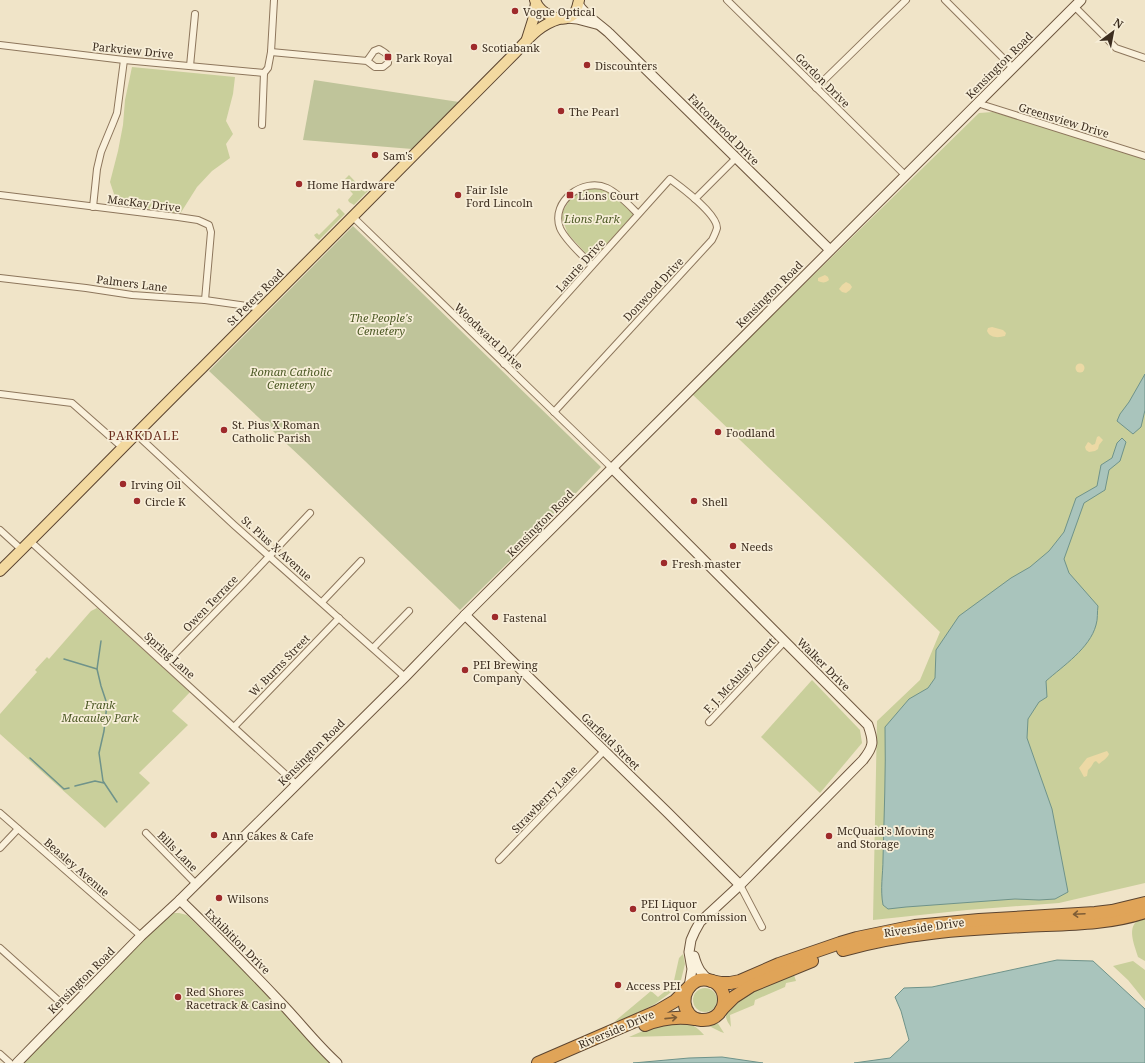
<svg xmlns="http://www.w3.org/2000/svg" width="1145" height="1063" viewBox="0 0 1145 1063" font-family="'Noto Serif',serif">
<rect width="100%" height="100%" fill="#f0e4c8"/>
<g fill="#c9cf9b">
<path d="M132 67 235 77 233 94 226 121 233 134 226 144 230 158 212 171 197 187 180 214 117 203 110 182 118 151 123 125 125 100Z"/>
<path d="M993 112 1145 158V883L1059 903 967 910 873 920 877 721 920 680 940 632 692 394 979 113Z"/>
<path d="M349 175 365 192 374 183 375 184 354 205 349 202 348 200 353 194 342 182Z"/>
<path d="M586 189C610 187 619 199 634 215L593 261 568 234 562 218 563 211 572 196Z"/>
<path d="M339 208 345 214 319 240 316 238 314 235 317 233 319 235 339 215 336 211Z"/>
<path d="M97 608 190 692 172 711 188 725 139 773 150 783 105 828 0 734V714L37 672 35 670 47 657 49 659 91 611Z"/>
<path d="M812 680 860 730 862 743 820 793 761 737Z"/>
<path d="M173 913H179L187 915 228 955 237 963 332 1063H22L166 917Z"/>
<path d="M1145 917V961L1138 957C1134 943 1124 923 1145 917Z"/>
<path d="M683 954 685 964 681 980 674 990 655 1004 631 1016 614 1022 651 991 658 997 673 985 679 958Z"/>
<path d="M1133 961 1145 970V1001L1128 980 1113 966Z"/>
<path d="M794 975 796 981 786 983 785 987 755 1000 754 1005 730 1015 731 1027C729 1024 726 1020 726 1016 729 997 779 981 794 975Z"/>
<circle cx="705" cy="1000" r="12"/>
<path d="M669 1021C686 1023 692 1021 704 1035L629 1037 652 1027Z"/>
<path d="M717 1022 724 1033 721 1032 707 1025Z"/>
</g>
<g fill="#ecd9a5">
<path d="M825 275 828 277 829 280C826 283 822 283 818 281V278Z"/>
<path d="M846 282 850 284 852 287 850 290 846 293 842 292 839 289 842 285Z"/>
<path d="M992 327 1003 330 1006 333 1005 336C998 338 990 338 987 331L988 328Z"/>
<circle cx="1080" cy="368" r="4.5"/>
<path d="M1099 436 1103 440 1099 445 1098 449 1095 451 1089 452 1086 450 1085 447 1088 442 1090 443 1092 445 1095 444 1097 437Z"/>
<path d="M1107 751 1109 754C1107 759 1103 760 1099 764L1096 761 1094 762 1091 767 1088 770 1087 776 1084 777 1079 768 1087 758Z"/>
</g>
<g fill="#bfc49a">
<path d="M314 80 459 102 412 149 303 140Z"/>
<path d="M353 226 601 467 532 539 460 610 305 461 209 371Z"/>
</g>
<g fill="#a9c4bc" stroke="#6f938a">
<path d="M1145 374V410L1141 427 1133 434 1117 421 1120 414 1129 402Z"/>
<path d="M1122 438 1126 442 1120 461 1109 470 1105 490 1084 503 1064 559 1069 573 1098 606C1097 612 1098 619 1096 625 1090 648 1063 666 1046 681L1047 697 1039 702 1028 719 1027 738 1052 809 1068 892 1055 899 1039 900 1015 899 906 907 888 909 883 905C880 889 883 874 883 859 884 815 886 771 885 727L909 699 928 688 935 678 936 650 959 616 1011 578 1030 567 1049 551 1064 532 1076 498 1097 486 1101 465 1112 458 1117 443Z"/>
<path d="M1057 960 1093 961 1145 1009V1063H854L890 1058 909 1040 901 1011 895 997 904 988 932 987Z"/>
<path d="M722 1057 763 1063H633L689 1058Z"/>
</g>
<g fill="none" stroke-linecap="round" stroke-linejoin="round">
<g stroke="#6f938a" stroke-width="1.5">
<path d="M64 659 97 669 101 686 107 704 104 731 99 753 103 781 117 802"/>
<path d="M97 669 101 641"/>
<path d="M30 758 64 789 69 788"/>
<path d="M75 786 95 781 104 783"/>
</g>
<g stroke="#8d765c" stroke-width="8">
<g id="street">
<path d="M727 0 905 175"/>
<path d="M945 0 1013 68"/>
<path d="M1074 6 1116 48 1145 58"/>
<path d="M0 45 124 60 264 73"/>
<path d="M271 52 367 61 375 67H383L388 63C389 54 386 53 379 49L374 51 367 61"/>
<path d="M190 66 195 14"/>
<path d="M264 73 268 68 271 52 274 0"/>
<path d="M816 88 906 0"/>
<path d="M977 103 1145 156"/>
<path d="M262 125 264 73"/>
<path d="M0 195 178 217 198 220 209 225 211 232 205 300"/>
<path d="M695 199 736 158"/>
<path d="M93 207 97 169 101 152 113 123 117 113 124 60"/>
<path d="M353 217 612 468"/>
<path d="M592 265C583 256 565 240 560 228 550 201 584 177 607 188 618 193 629 205 638 214"/>
<path d="M0 278 86 288 132 295 205 300 261 308"/>
<path d="M504 364 670 179C681 187 717 214 717 228 716 232 714 236 712 240L554 412"/>
<path d="M0 394 72 403 123 448"/>
<path d="M136 434 234 525 405 677"/>
<path d="M0 530 22 550"/>
<path d="M30 541 296 784"/>
<path d="M322 602 361 561"/>
<path d="M373 648 409 611"/>
<path d="M165 664 243 584 310 513"/>
<path d="M709 722 785 641"/>
<path d="M234 727 339 618"/>
<path d="M0 813 141 936"/>
<path d="M146 833 196 884"/>
<path d="M0 848 18 829"/>
<path d="M499 860 604 751"/>
<path d="M740 885 762 927"/>
<path d="M0 948 69 1010"/>
<path d="M0 1054 10 1063"/>
</g>
</g>
<g stroke="#6f573f" stroke-width="11">
<g id="secondary">
<path d="M578 4C586 16 599 24 609 33L830 250"/>
<path d="M567 18 577 19 596 24"/>
<path d="M612 468 868 725C874 742 874 746 863 760L740 885 700 922 695 931 691 940 689 952 692 969 689 987"/>
<path d="M465 615 668 813 740 885"/>
<path d="M180 900C215 934 249 969 283 1005 301 1024 317 1045 337 1063"/>
<path d="M694 956C697 967 701 975 711 981"/>
<path d="M17 1063 141 936 180 900 405 677 465 615 1081 0"/>
</g>
</g>
<g stroke="#5b4430" stroke-width="12">
<g id="primary">
<path d="M535 0C539 13 561 25 573 15 577 11 578 5 579 0"/>
<path d="M527 39 533 20 536 3"/>
<path d="M0 571C68 504 134 435 202 368 306 263 412 158 515 53 529 38 539 25 559 19"/>
</g>
</g>
<g stroke="#5b4430" stroke-width="14">
<g id="highway">
<path d="M843 950C902 933 963 929 1024 926 1064 924 1107 925 1145 912"/>
<path d="M699 980C732 975 732 1022 701 1020 682 1019 677 989 699 980Z"/>
<path d="M711 981 721 983H730L740 981 779 964 840 943 857 938 915 926 979 920 1095 913 1112 911 1145 903"/>
<path d="M721 1010 734 997 751 986 812 961"/>
<path d="M645 1025C662 1018 677 1016 695 1019"/>
<path d="M538 1063 658 1011 675 1001 689 987"/>
</g>
</g>
<use href="#street" stroke="#faf1dc" stroke-width="6"/>
<use href="#secondary" stroke="#faf1dc" stroke-width="9"/>
<use href="#primary" stroke="#f3d9a0" stroke-width="10"/>
<use href="#highway" stroke="#e0a458" stroke-width="12"/>
</g>
<defs><path id="oneway-shaft" d="M-6 0H5M1.5-3L5.5 0L1.5 3" fill="none" stroke-width="1.6" stroke-linecap="round" stroke-linejoin="round"/></defs>
<g stroke="#7e5d36">
<use href="#oneway-shaft" transform="translate(1079 914) rotate(177)"/>
<use href="#oneway-shaft" transform="translate(671 1018) rotate(-6)"/>
</g>
<g fill="#9e2a2b" stroke="#f7eed8" stroke-width="1.5">
<circle cx="515" cy="11" r="4"/>
<circle cx="474" cy="47" r="4"/>
<rect x="384" y="53" width="8" height="8" rx="2"/>
<circle cx="587" cy="65" r="4"/>
<circle cx="561" cy="111" r="4"/>
<circle cx="375" cy="155" r="4"/>
<circle cx="299" cy="184" r="4"/>
<circle cx="458" cy="195" r="4"/>
<rect x="566" y="191" width="8" height="8" rx="2"/>
<circle cx="224" cy="430" r="4"/>
<circle cx="718" cy="432" r="4"/>
<circle cx="123" cy="484" r="4"/>
<circle cx="137" cy="501" r="4"/>
<circle cx="694" cy="501" r="4"/>
<circle cx="733" cy="546" r="4"/>
<circle cx="664" cy="563" r="4"/>
<circle cx="495" cy="617" r="4"/>
<circle cx="465" cy="670" r="4"/>
<circle cx="214" cy="835" r="4"/>
<circle cx="829" cy="836" r="4"/>
<circle cx="219" cy="898" r="4"/>
<circle cx="633" cy="909" r="4"/>
<circle cx="618" cy="985" r="4"/>
<circle cx="178" cy="997" r="4"/>
</g>
<g text-anchor="middle" dominant-baseline="central" stroke-width="3.5" stroke-linejoin="round" paint-order="stroke">
<g font-size="11" fill="#3d2e20" stroke="#f7eed8" text-anchor="start">
<text x="523" y="11">Vogue Optical</text>
<text x="482" y="47">Scotiabank</text>
<text x="396" y="57">Park Royal</text>
<text x="595" y="65">Discounters</text>
<text x="569" y="111">The Pearl</text>
<text x="383" y="155">Sam's</text>
<text x="307" y="184">Home Hardware</text>
<text x="466" y="189">Fair Isle<tspan x="466" dy="13">Ford Lincoln</tspan></text>
<text x="578" y="195">Lions Court</text>
<text x="232" y="424">St. Pius X Roman<tspan x="232" dy="13">Catholic Parish</tspan></text>
<text x="726" y="432">Foodland</text>
<text x="131" y="484">Irving Oil</text>
<text x="145" y="501">Circle K</text>
<text x="702" y="501">Shell</text>
<text x="741" y="546">Needs</text>
<text x="672" y="563">Fresh master</text>
<text x="503" y="617">Fastenal</text>
<text x="473" y="664">PEI Brewing<tspan x="473" dy="13">Company</tspan></text>
<text x="837" y="830">McQuaid's Moving<tspan x="837" dy="13">and Storage</tspan></text>
<text x="222" y="835">Ann Cakes &amp; Cafe</text>
<text x="227" y="898">Wilsons</text>
<text x="641" y="903">PEI Liquor<tspan x="641" dy="13">Control Commission</tspan></text>
<text x="626" y="985">Access PEI</text>
<text x="186" y="991">Red Shores<tspan x="186" dy="13">Racetrack &amp; Casino</tspan></text>
</g>
<g font-size="11" fill="#3d2e20" stroke="#f7eed8">
<text transform="translate(133 50) rotate(6)">Parkview Drive</text>
<text transform="translate(999 65) rotate(-45)">Kensington Road</text>
<text transform="translate(823 80) rotate(45)">Gordon Drive</text>
<text transform="translate(1064 120) rotate(17)">Greensview Drive</text>
<text transform="translate(724 129) rotate(45)">Falconwood Drive</text>
<text transform="translate(144 203) rotate(7)">MacKay Drive</text>
<text transform="translate(580 265) rotate(-48)">Laurie Drive</text>
<text transform="translate(132 283) rotate(7)">Palmers Lane</text>
<text transform="translate(653 289) rotate(-47)">Donwood Drive</text>
<text transform="translate(769 294) rotate(-45)">Kensington Road</text>
<text transform="translate(255 297) rotate(-45)">St Peters Road</text>
<text transform="translate(489 336) rotate(44)">Woodward Drive</text>
<text transform="translate(540 523) rotate(-45)">Kensington Road</text>
<text transform="translate(277 548) rotate(42)">St. Pius X Avenue</text>
<text transform="translate(210 603) rotate(-46)">Owen Terrace</text>
<text transform="translate(170 655) rotate(42)">Spring Lane</text>
<text transform="translate(824 664) rotate(45)">Walker Drive</text>
<text transform="translate(279 665) rotate(-46)">W. Burns Street</text>
<text transform="translate(739 675) rotate(-47)">F. J. McAulay Court</text>
<text transform="translate(611 741) rotate(44)">Garfield Street</text>
<text transform="translate(311 752) rotate(-45)">Kensington Road</text>
<text transform="translate(544 799) rotate(-46)">Strawberry Lane</text>
<text transform="translate(178 851) rotate(45)">Bills Lane</text>
<text transform="translate(77 867) rotate(41)">Beasley Avenue</text>
<text transform="translate(924 927) rotate(-8)">Riverside Drive</text>
<text transform="translate(238 941) rotate(45)">Exhibition Drive</text>
<text transform="translate(81 980) rotate(-45)">Kensington Road</text>
<text transform="translate(616 1029) rotate(-23)">Riverside Drive</text>
</g>
<g font-size="11" font-style="italic" fill="#4d5a26" stroke="#f7eed8">
<text x="592" y="218">Lions Park</text>
<text x="381" y="317">The People's<tspan x="381" dy="13">Cemetery</tspan></text>
<text x="291" y="371">Roman Catholic<tspan x="291" dy="13">Cemetery</tspan></text>
<text x="100" y="704">Frank<tspan x="100" dy="13">Macauley Park</tspan></text>
</g>
<g font-size="12" letter-spacing="1" fill="#6b2e1e" stroke="#f7eed8">
<text x="144" y="435">PARKDALE</text>
</g>
</g>
<g transform="translate(1113 32) rotate(32)" stroke="#f7eed8" stroke-width="3" paint-order="stroke">
<path d="M0-3L7 15L0 10L-7 15Z" fill="#3d2e20"/>
<text y="-6" font-size="11" font-weight="bold" text-anchor="middle" fill="#3d2e20">N</text>
</g>
</svg>
